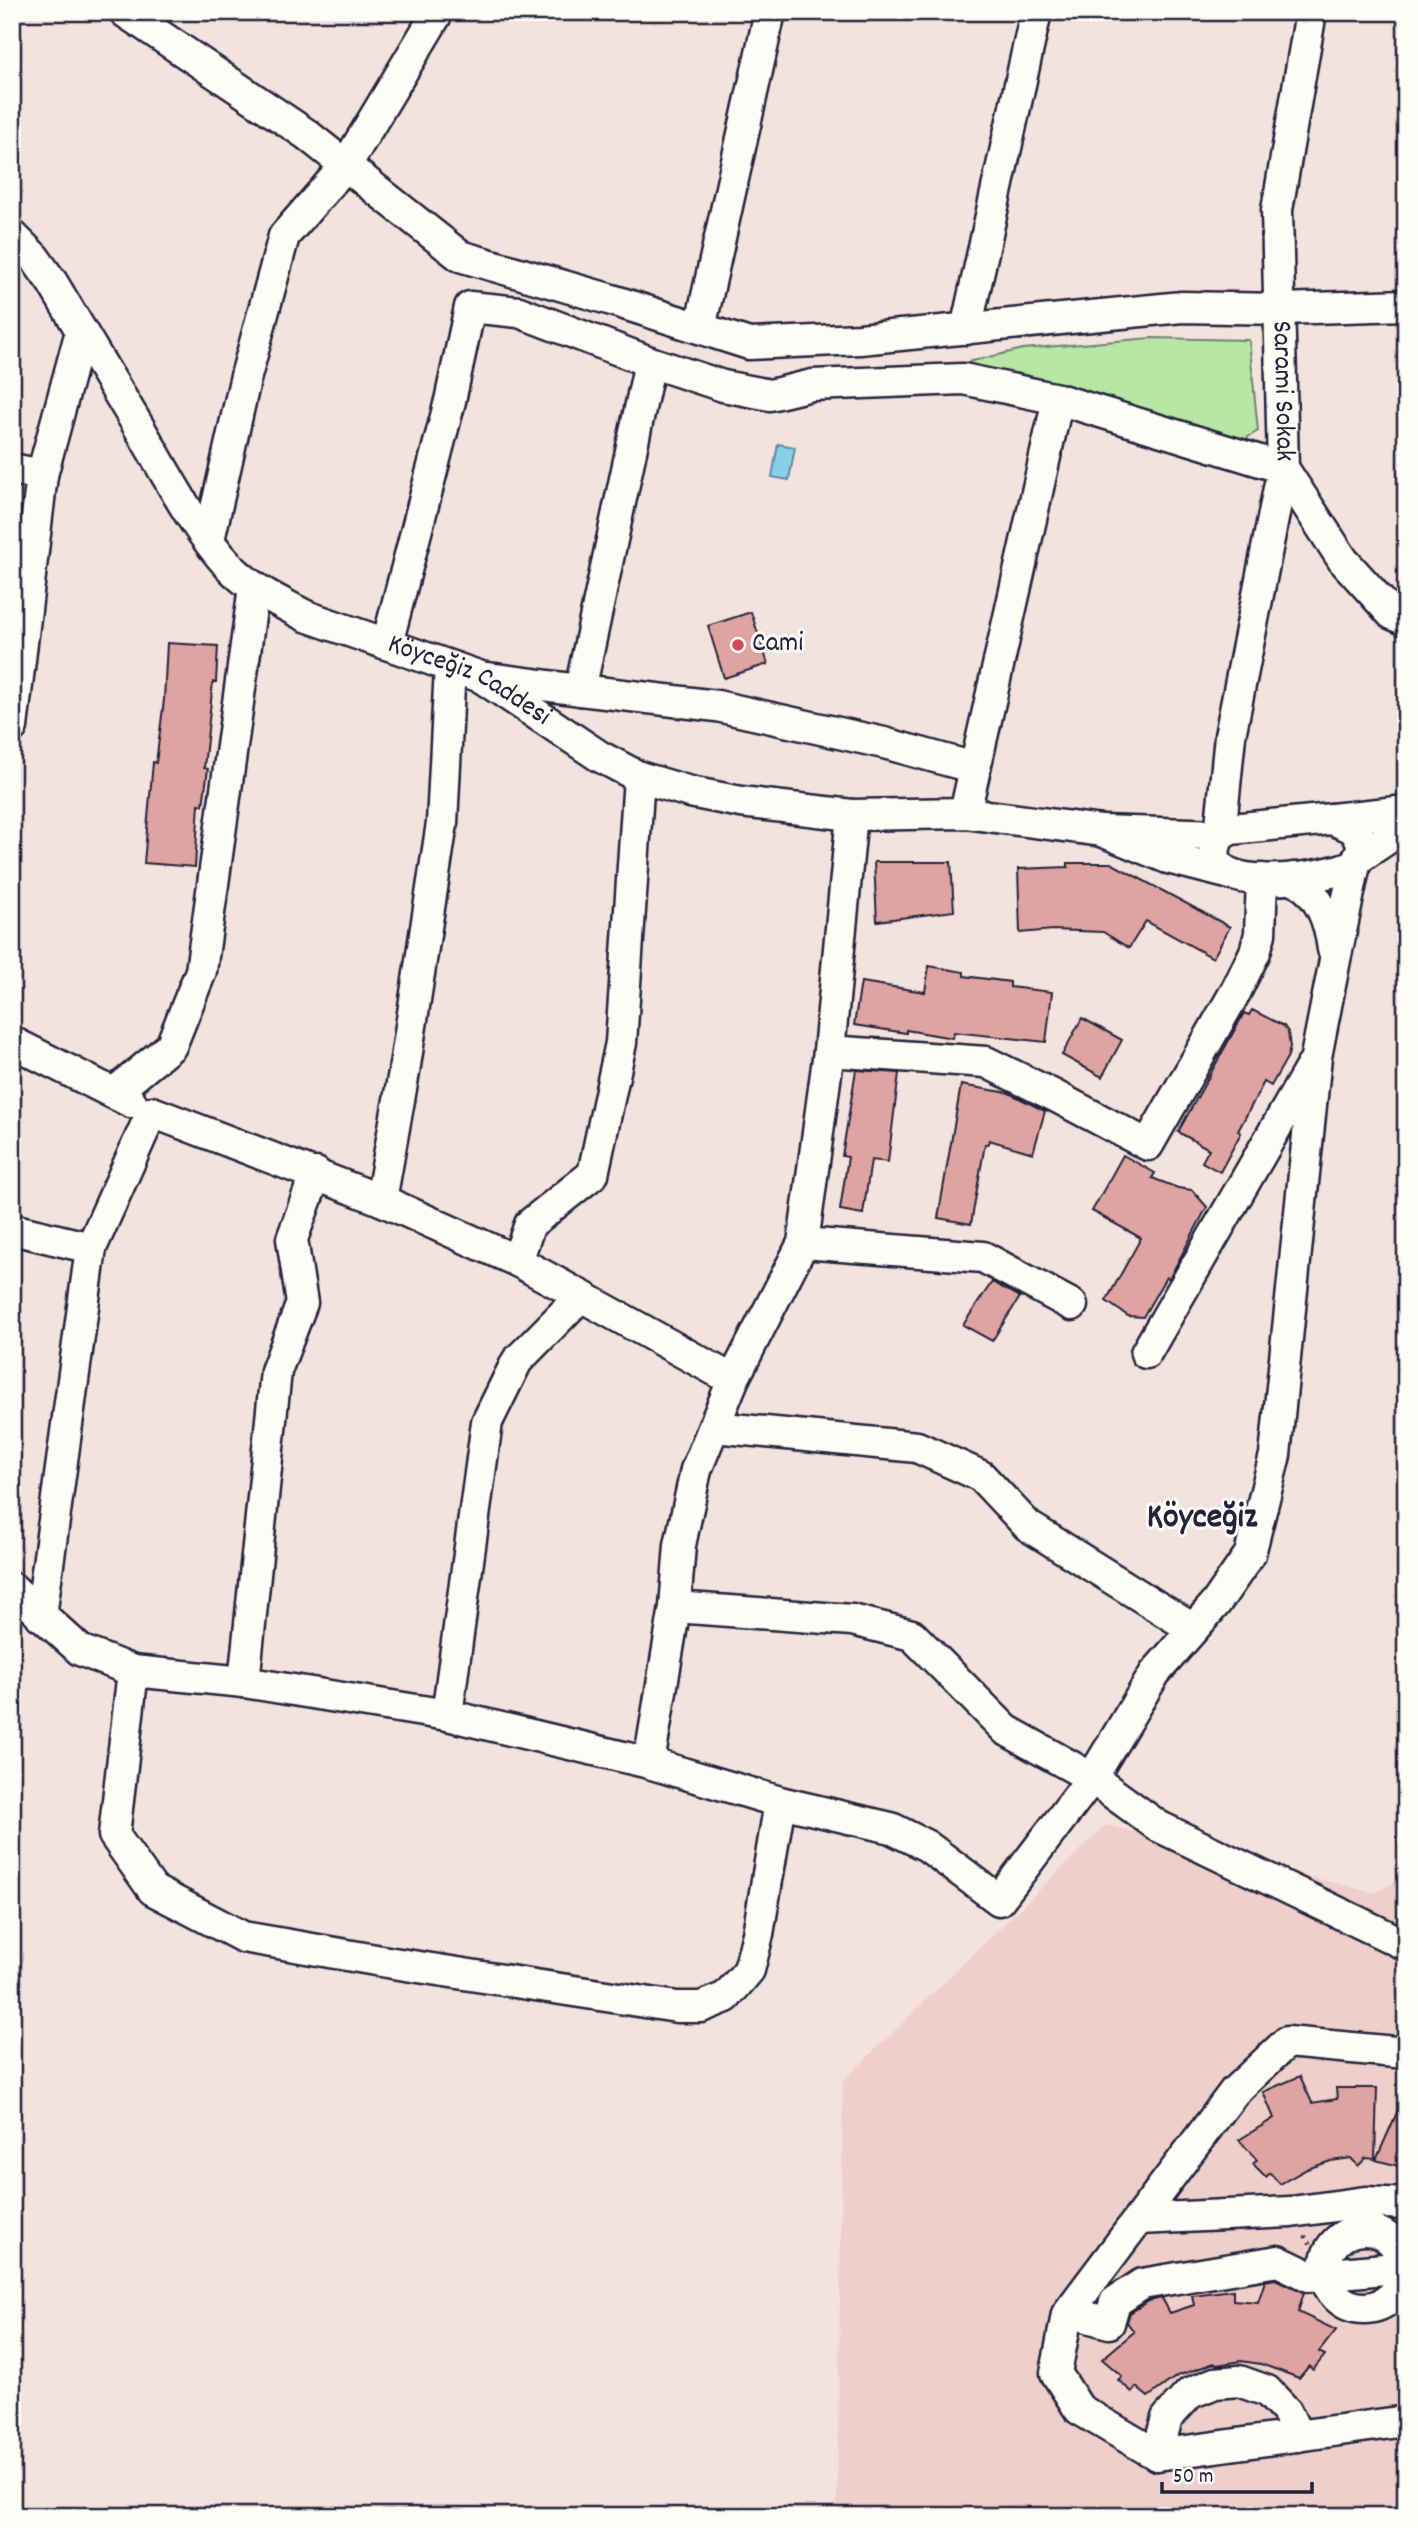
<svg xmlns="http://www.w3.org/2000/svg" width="1418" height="2528" viewBox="0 0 1418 2528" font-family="Dekko,sans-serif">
<rect width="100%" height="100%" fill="#f4e2de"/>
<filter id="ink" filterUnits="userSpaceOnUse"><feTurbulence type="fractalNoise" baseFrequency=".0143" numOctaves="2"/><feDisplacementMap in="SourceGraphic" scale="14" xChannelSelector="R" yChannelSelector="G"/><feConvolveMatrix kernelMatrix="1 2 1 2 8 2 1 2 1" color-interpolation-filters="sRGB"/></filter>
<g filter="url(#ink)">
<path fill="#eecfcc" d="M1106 1825 1374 1893 1406 1877V2516H837L843 2081Z"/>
<path fill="#b7e6a5" stroke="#6c8470" stroke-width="2" d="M1151 338 1249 340 1258 431 1245 439 1045 388 947 367 1023 349Z"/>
<path fill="#88cfe9" stroke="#5f8aa3" stroke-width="2" d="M778 444 795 447 789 480 772 477Z"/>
<g fill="#dfa4a2" stroke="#22223b" stroke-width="2">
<path d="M751 612 768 664 724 678 708 626Z"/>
<path d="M167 643 218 646 216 682H213L204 768 208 769 203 805 199 804 195 867 144 863 153 762 156 763 164 700Z"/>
<path d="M874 862H951L954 911 877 921Z"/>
<path d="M1068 863H1111L1230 927 1213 958 1146 921 1129 948 1103 932 1053 930 1020 933 1018 869 1068 867Z"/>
<path d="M929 966 964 972V976L1010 982V987L1052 992 1046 1042 954 1032 953 1038 906 1030V1033L854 1025 861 982 925 992Z"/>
<path d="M1252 1010 1284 1026 1288 1032 1290 1047 1288 1056 1271 1086 1264 1082 1238 1131 1241 1133 1220 1172 1202 1162 1209 1149 1178 1132 1244 1013 1249 1015Z"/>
<path d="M1082 1018 1122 1040 1102 1077 1062 1055Z"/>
<path d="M856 1070 899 1073 888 1162 871 1160 863 1214 840 1210 848 1157 842 1156Z"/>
<path d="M961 1085 1009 1093 1045 1111 1033 1153 989 1140 988 1144H985L971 1224 938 1218Z"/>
<path d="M1123 1155 1155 1173 1152 1178 1178 1188 1192 1190 1207 1207 1169 1279 1166 1277 1143 1317 1128 1316 1106 1301 1141 1238 1092 1211Z"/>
<path d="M992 1282 1020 1297 992 1341 963 1325Z"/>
<path d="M1300 2076 1312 2103 1337 2099 1336 2088H1377L1375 2159 1366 2158 1358 2166 1351 2158 1331 2161 1307 2169 1280 2184 1270 2173 1266 2177 1253 2164 1257 2160 1239 2140 1274 2118 1263 2092Z"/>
<path d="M1406 2092V2168L1376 2160Z"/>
<path d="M1275 2279 1304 2292 1298 2312 1336 2330 1319 2352 1325 2355 1313 2370 1309 2366 1299 2378 1261 2364 1241 2361 1217 2365 1214 2363 1177 2376 1148 2397 1136 2387 1132 2392 1118 2380 1122 2376 1102 2359 1134 2332 1127 2322 1130 2313 1149 2301 1162 2298 1170 2313 1194 2305 1192 2295 1233 2290V2300L1258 2302 1265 2281Z"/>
</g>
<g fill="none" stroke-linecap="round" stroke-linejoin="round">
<g stroke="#22223b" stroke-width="35">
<g id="minor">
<path d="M125 12 306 134 460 256 612 300 749 344 860 339 1182 307 1281 309 1406 305"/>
<path id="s1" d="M1311 12 1277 210 1283 468 1230 736 1220 835C1185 900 1328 879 1355 864"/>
<path id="s2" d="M12 235 34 257 52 282C81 331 111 380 140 429 167 475 193 527 230 567 251 589 280 602 306 616L481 677 599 756 639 777 690 792 741 802 852 815 965 813 1102 831"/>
<path d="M700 328 770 12"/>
<path d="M966 329 1036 12"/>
<path d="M12 469 42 475"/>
<path d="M209 540 245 380 284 236 346 165 438 12"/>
<path d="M387 644 450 401 470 307 519 312 650 362 723 386 770 395 812 385 963 379 1058 399"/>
<path d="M450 667 442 823 404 1072 381 1200 517 1261"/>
<path d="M488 678 580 690 650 362"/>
<path d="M580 690 717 706 884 743 975 768"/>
<path d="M12 727 42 475 81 331"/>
<path d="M965 813 1058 399 1283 468 1343 560 1392 614 1406 620"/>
<path d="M852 815 829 1051 986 1062 1055 1096 1148 1145 1236 991 1255 952 1260 934 1262 879"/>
<path d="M1332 819 1406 811"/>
<path d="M1220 835 1231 829 1332 819 1353 828 1361 840 1362 849 1355 864 1335 960 1316 1057 1275 1455 1250 1554 1216 1603 1155 1673 1092 1778 1158 1826 1406 1945"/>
<path d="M1220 835 1102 831 1168 858 1231 874"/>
<path d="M1360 857 1406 826"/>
<path d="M1294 878C1320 895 1329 919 1333 949"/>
<path d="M12 1042 131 1102"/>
<path d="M114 1093 171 1046 201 971 254 587"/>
<path d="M12 1229 91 1248"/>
<path d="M803 1243 983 1257 1072 1305"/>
<path d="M581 1296 517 1261 530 1224 593 1174 621 1043 639 777"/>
<path d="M1146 1353 1311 1067"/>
<path d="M714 1427 917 1447 981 1476 1028 1526 1193 1629"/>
<path d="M12 1588 80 1650 133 1671 244 1682 447 1715 649 1763 675 1607 680 1545 696 1470 733 1380 803 1243 829 1051"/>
<path d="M41 1616 91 1248 152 1112 381 1200"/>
<path d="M133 1671 114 1835 153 1890 243 1937 393 1963 677 2007H701L726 1997 749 1970 758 1934 780 1802"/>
<path d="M244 1682 276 1371 302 1303 292 1239 316 1173"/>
<path d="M447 1715 487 1422 517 1361 581 1296 733 1380"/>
<path d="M649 1763 780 1802 891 1828 927 1846 999 1900 1092 1778 1006 1730 912 1635 852 1620 675 1607"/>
<path d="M1406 2053 1287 2042 1234 2092 1067 2314 1056 2373 1079 2409 1157 2455 1406 2421"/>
<path d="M1139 2219 1291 2212 1365 2202 1406 2204"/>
<circle cx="1364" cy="2269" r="39"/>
<path d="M1069 2312 1109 2323 1115 2302 1142 2284 1278 2261 1309 2276 1406 2267"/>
<path d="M1157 2455 1167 2418 1190 2393 1215 2383 1239 2381 1267 2391 1286 2411 1298 2436"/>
</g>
</g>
<path stroke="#22223b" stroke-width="3.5" stroke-dasharray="2 5" stroke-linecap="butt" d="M1305 2236 1314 2250"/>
<use href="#minor" stroke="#fdfcf7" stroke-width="30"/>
</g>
</g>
<circle fill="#d1495b" stroke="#fdfcf7" stroke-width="2.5" cx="738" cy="645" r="7"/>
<g text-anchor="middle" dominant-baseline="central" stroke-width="6" stroke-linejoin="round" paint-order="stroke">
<g font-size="28" fill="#22223b" stroke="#fdfcf7">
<text stroke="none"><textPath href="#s1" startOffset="382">Sarami Sokak</textPath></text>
<text stroke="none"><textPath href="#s2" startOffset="665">Köyceğiz Caddesi</textPath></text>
</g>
<g font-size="28" fill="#22223b" stroke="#fdfcf7" text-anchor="start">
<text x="752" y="645">Cami</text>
</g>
<g font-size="35" font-weight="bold" fill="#22223b" stroke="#fdfcf7">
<text x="1202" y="1519">Köyceğiz</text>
</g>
</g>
<rect width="1418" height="2528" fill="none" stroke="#fdfcf7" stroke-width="42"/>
<rect x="21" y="21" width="1376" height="2486" fill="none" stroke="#22223b" stroke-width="2.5" filter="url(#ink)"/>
<path d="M1162 2482v10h150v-10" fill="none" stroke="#22223b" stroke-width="3.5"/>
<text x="1173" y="2482" font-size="21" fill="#22223b" stroke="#fdfcf7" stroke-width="5" paint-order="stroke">50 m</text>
</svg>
